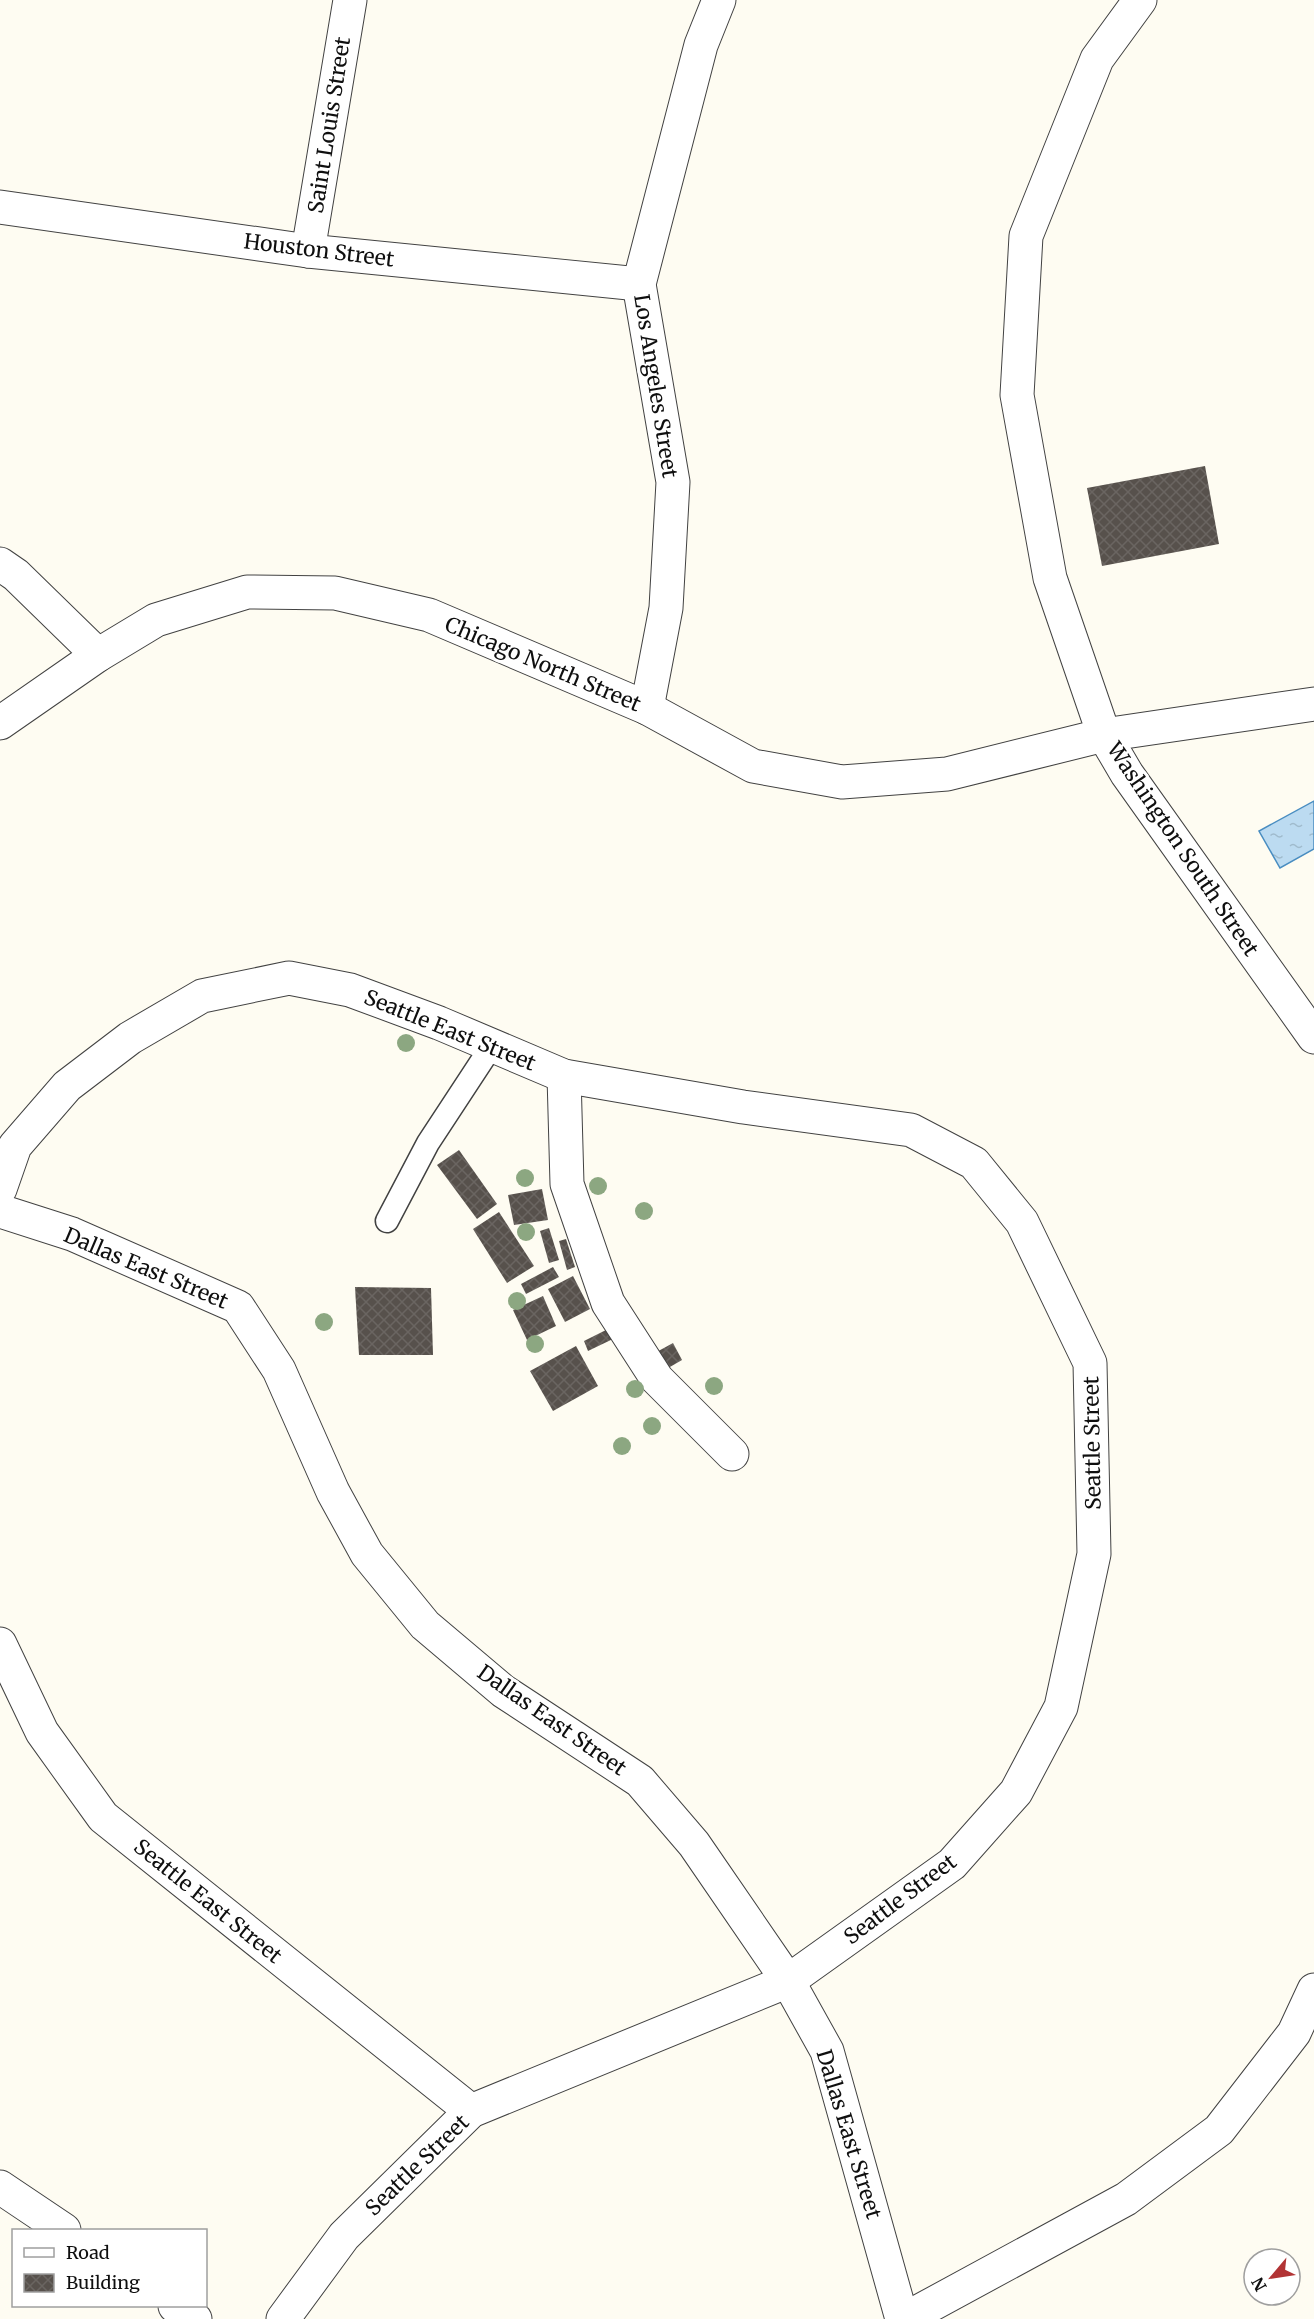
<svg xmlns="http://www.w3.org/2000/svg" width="1314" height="2319" viewBox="0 0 1314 2319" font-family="Merriweather,serif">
<defs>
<pattern id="water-ripples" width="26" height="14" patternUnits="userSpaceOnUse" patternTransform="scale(1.5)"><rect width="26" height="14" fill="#bcdbf1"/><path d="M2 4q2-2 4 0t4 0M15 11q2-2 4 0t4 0" fill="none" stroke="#a0bbcd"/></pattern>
<pattern id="building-cross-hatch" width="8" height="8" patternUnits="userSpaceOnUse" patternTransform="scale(1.5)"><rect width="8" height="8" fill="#57514c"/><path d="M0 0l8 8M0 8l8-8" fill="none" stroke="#6a6561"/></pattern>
</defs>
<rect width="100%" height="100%" fill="#fefcf2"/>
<path fill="url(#water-ripples)" stroke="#498dc1" stroke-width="1.5" d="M1314 801V849L1280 868 1259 831Z"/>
<g fill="url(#building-cross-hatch)">
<path d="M1205 466 1219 544 1102 566 1087 488Z"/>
<path d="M459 1150 497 1204 477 1219 437 1165Z"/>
<path d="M542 1189 548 1220 514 1225 508 1195Z"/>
<path d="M499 1212 534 1266 507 1283 473 1229Z"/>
<path d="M549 1228 559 1260 549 1263 540 1231Z"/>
<path d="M566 1239 575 1267 567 1270 559 1241Z"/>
<path d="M553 1267 559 1277 526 1294 521 1284Z"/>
<path d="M573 1276 590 1309 565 1322 548 1289Z"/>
<path d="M355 1287 431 1288 433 1355H359Z"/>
<path d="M543 1296 556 1326 527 1340 513 1310Z"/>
<path d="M610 1328 615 1338 588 1351 584 1341Z"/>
<path d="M673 1343 682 1360 663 1371 653 1354Z"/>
<path d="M576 1346 598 1386 553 1411 530 1371Z"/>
</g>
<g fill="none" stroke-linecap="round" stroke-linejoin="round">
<g stroke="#424242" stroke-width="25">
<path id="lane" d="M387 1221 428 1143 491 1047"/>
</g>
<g stroke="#424242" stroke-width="35">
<g id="street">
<path d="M1140 0 1097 59 1026 236 1017 395 1050 578 1104 735 1127 774 1314 1037"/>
<path d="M0 207 308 251 639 284"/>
<path d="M308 251 350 0"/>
<path d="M0 564 16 575 98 655"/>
<path d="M647 708 666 608 673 482 639 284 701 45 719 0"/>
<path d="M0 723 98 655 156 620 247 592 335 593 429 615 647 708 753 766 842 782 947 774 1104 735 1314 704"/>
<path d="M564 1076 567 1184 608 1303 657 1379 732 1454"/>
<path d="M0 1189 15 1146 67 1086 130 1038 202 996 289 978 350 990 439 1023 564 1076 743 1107 911 1130 974 1163 1022 1222 1090 1363 1094 1554 1061 1707 1016 1792 952 1864 788 1981 471 2111 344 2236 283 2319"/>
<path d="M0 1211 72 1234 238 1307 279 1370 333 1492 367 1554 425 1625 503 1691 640 1781 694 1844 788 1981 827 2051 902 2319"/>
<path d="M0 1644 42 1732 103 1817 471 2111"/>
<path d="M0 2187 64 2230"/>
<path d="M175 2306 195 2319"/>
<path d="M905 2319 1126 2199 1219 2130 1294 2033 1314 1990"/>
</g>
</g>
<use href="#lane" stroke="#fff" stroke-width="22"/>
<use href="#street" stroke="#fff" stroke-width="33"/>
</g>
<g fill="#8ca781">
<circle cx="406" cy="1043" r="9"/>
<circle cx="525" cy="1178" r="9"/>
<circle cx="598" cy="1186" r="9"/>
<circle cx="644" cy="1211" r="9"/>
<circle cx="526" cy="1232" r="9"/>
<circle cx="517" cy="1301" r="9"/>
<circle cx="324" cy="1322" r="9"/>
<circle cx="535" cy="1344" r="9"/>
<circle cx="714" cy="1386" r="9"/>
<circle cx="635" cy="1389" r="9"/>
<circle cx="652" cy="1426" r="9"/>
<circle cx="622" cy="1446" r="9"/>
</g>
<g text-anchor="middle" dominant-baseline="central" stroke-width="6" stroke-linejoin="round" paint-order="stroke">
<g font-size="21" fill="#0f0f0f" stroke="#fff">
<text transform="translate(329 125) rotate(-81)">Saint Louis Street</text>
<text transform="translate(319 250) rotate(7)">Houston Street</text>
<text transform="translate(656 386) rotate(81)">Los Angeles Street</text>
<text transform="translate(543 664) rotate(23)">Chicago North Street</text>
<text transform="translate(1183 849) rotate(56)">Washington South Street</text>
<text transform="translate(450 1030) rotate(22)">Seattle East Street</text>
<text transform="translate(146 1268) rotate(23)">Dallas East Street</text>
<text transform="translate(1092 1443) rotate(-91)">Seattle Street</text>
<text transform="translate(552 1720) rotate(35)">Dallas East Street</text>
<text transform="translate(900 1899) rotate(-37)">Seattle Street</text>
<text transform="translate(208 1901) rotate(39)">Seattle East Street</text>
<text transform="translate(849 2134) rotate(73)">Dallas East Street</text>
<text transform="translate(417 2165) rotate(-44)">Seattle Street</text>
</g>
</g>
<rect x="12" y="2229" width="195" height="78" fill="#ffffff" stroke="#9f9f9f" stroke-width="1.5"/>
<rect x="24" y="2248" width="30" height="9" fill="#ffffff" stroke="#9f9f9f" stroke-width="1.5"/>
<text x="66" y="2259" font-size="18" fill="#0f0f0f">Road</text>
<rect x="24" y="2274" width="30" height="18" fill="url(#building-cross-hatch)" stroke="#9f9f9f" stroke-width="1.5"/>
<text x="66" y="2289" font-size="18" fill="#0f0f0f">Building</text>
<g transform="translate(1272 2277) rotate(241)"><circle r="28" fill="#ffffff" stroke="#9f9f9f" stroke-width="1.5"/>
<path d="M0-4.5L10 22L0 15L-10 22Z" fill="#b23435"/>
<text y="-9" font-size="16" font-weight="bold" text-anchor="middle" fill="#0f0f0f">N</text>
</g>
</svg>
